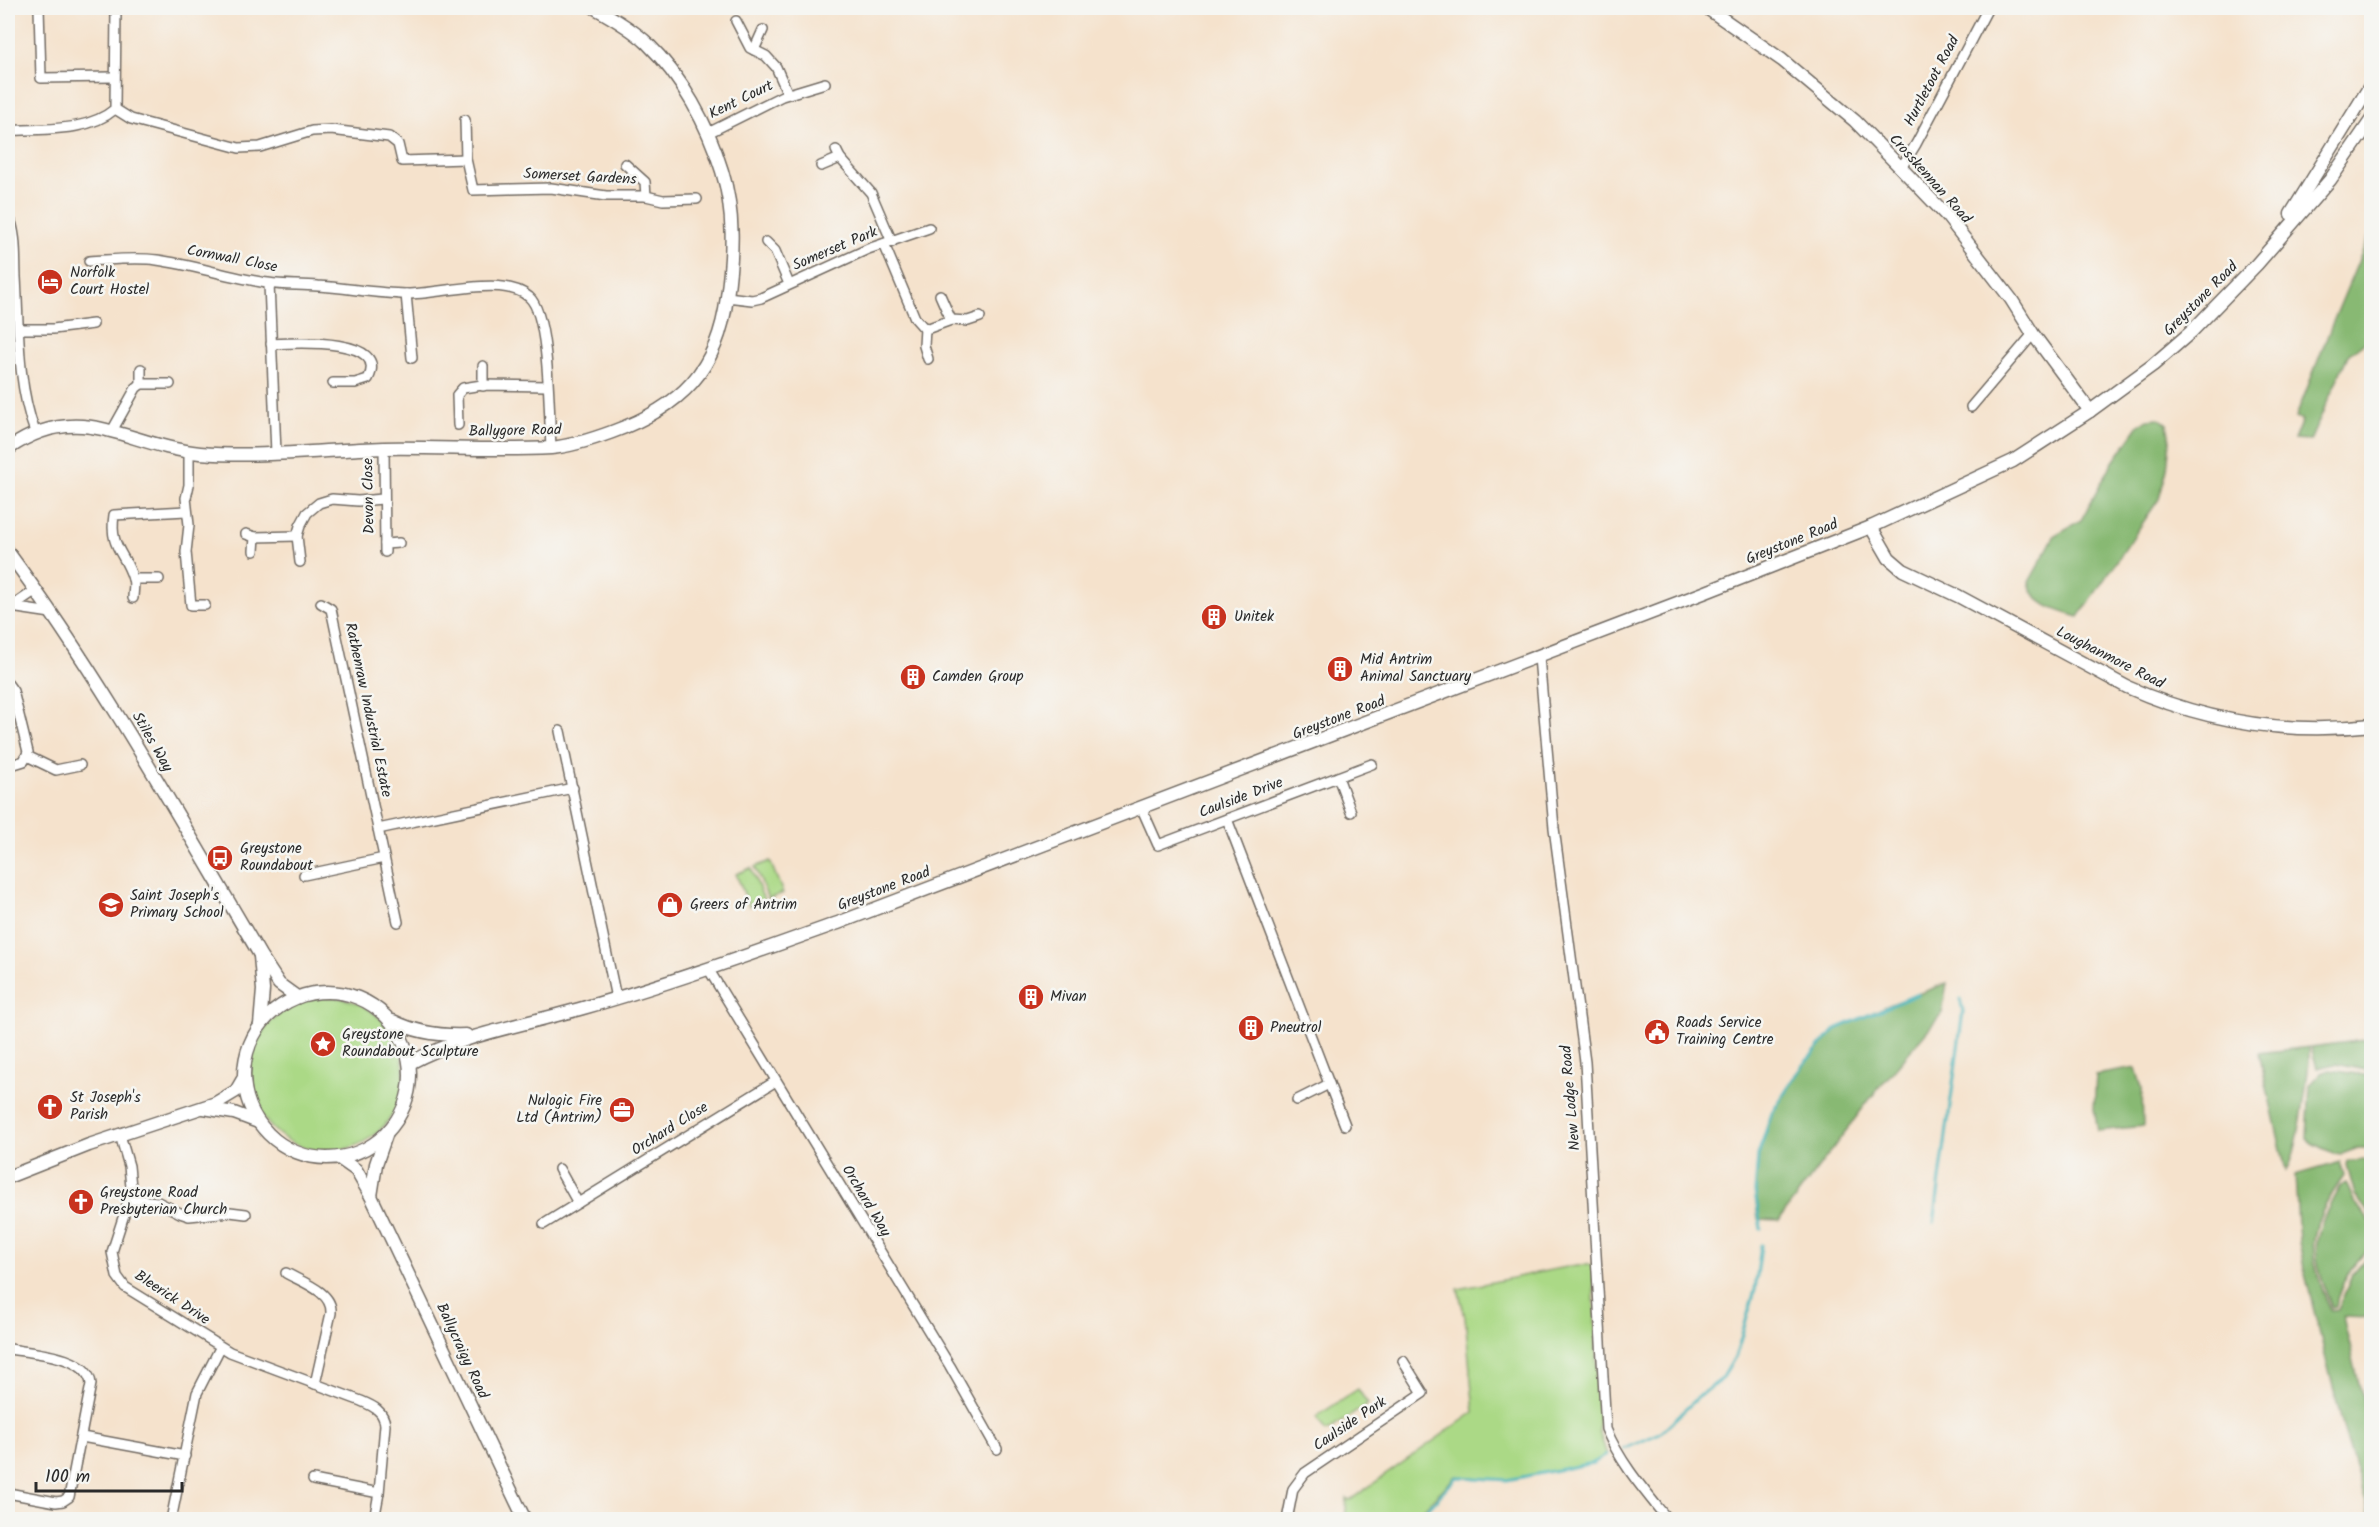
<svg xmlns="http://www.w3.org/2000/svg" width="2379" height="1527" viewBox="0 0 2379 1527" font-family="Kalam,sans-serif">
<rect width="100%" height="100%" fill="#f6f6f2"/>
<filter id="ink" filterUnits="userSpaceOnUse"><feTurbulence type="fractalNoise" baseFrequency=".0167" numOctaves="2"/><feDisplacementMap in="SourceGraphic" scale="12" xChannelSelector="R" yChannelSelector="G"/><feConvolveMatrix kernelMatrix="1 2 1 2 8 2 1 2 1" color-interpolation-filters="sRGB"/></filter>
<filter id="wash" filterUnits="userSpaceOnUse"><feTurbulence type="fractalNoise" baseFrequency=".008" numOctaves="4" result="noise"/><feDisplacementMap in="SourceGraphic" scale="24" xChannelSelector="R" yChannelSelector="G"/><feGaussianBlur stdDeviation="1.35" result="paint"/><feColorMatrix in="noise" values="0 0 0 0 0 0 0 0 0 0 0 0 0 0 0 0 0 1.4 0 .05"/><feComposite in="paint" operator="in"/></filter>
<g filter="url(#wash)">
<rect width="100%" height="100%" fill="#f5e2cc"/>
<g fill="#abd986" stroke="#6b8258" stroke-width="1.5">
<path d="M770 861 783 893 768 899 755 867Z"/>
<path d="M751 868 764 900 749 906 736 874Z"/>
<circle cx="327" cy="1074" r="77"/>
<path d="M1576 1265H1593L1599 1431 1607 1455 1593 1463 1507 1480 1456 1476 1413 1519 1345 1520 1347 1498 1350 1500 1474 1412 1465 1317 1458 1289Z"/>
<path d="M1358 1389 1368 1404 1326 1432 1316 1417Z"/>
</g>
<g fill="#88b973" stroke="#5a724f" stroke-width="1.5">
<path d="M2371 231 2372 287 2369 292 2372 294 2371 337 2348 355 2310 441 2294 440 2302 420 2296 417 2333 322Z"/>
<path d="M2159 418 2167 424 2170 440 2167 469 2159 499 2079 617C2058 611 2034 606 2029 582L2055 535 2081 520 2113 462 2139 425 2148 419Z"/>
<path d="M1947 983 1942 1013 1869 1100 1779 1220 1758 1219 1755 1192 1758 1155 1772 1113 1802 1066 1836 1029 1889 1005Z"/>
<path d="M2371 1039V1071L2336 1064 2317 1068 2311 1047Z"/>
<path d="M2309 1047C2311 1064 2297 1161 2286 1171L2259 1053Z"/>
<path d="M2136 1068 2142 1088 2143 1126 2098 1131 2094 1109 2096 1075Z"/>
<path d="M2330 1070 2371 1076V1148H2358L2342 1154 2333 1153 2313 1143 2307 1138 2310 1085 2321 1073Z"/>
<path d="M2371 1159H2372L2371 1216 2355 1195 2347 1166 2348 1162Z"/>
<path d="M2340 1162 2344 1176C2306 1230 2306 1251 2331 1311L2338 1310 2352 1275 2371 1253V1318L2343 1317 2371 1433V1519L2343 1427 2305 1274 2299 1242 2295 1175Z"/>
<path d="M2346 1183 2354 1201 2371 1223V1247C2354 1262 2339 1284 2336 1307L2332 1308C2317 1265 2307 1248 2330 1205 2334 1197 2338 1187 2346 1183Z"/>
</g>
<g fill="none" stroke-linecap="round" stroke-linejoin="round">
<g stroke="#43b3ba" stroke-width="3">
<path d="M1934 1223 1963 1011 1960 999"/>
<path d="M1761 1229 1755 1192 1758 1155 1772 1113 1802 1066 1836 1029 1918 994"/>
<path d="M1624 1449 1660 1433 1703 1393 1722 1379 1736 1355 1755 1290 1761 1245"/>
<path d="M1417 1520 1457 1477 1507 1480 1593 1463 1607 1455"/>
</g>
</g>
</g>
<g filter="url(#ink)">
<g fill="none" stroke-linecap="round" stroke-linejoin="round">
<g stroke="#726b63" stroke-width="12">
<g id="street">
<path d="M39 8 41 78 114 77"/>
<path d="M736 21 750 48 766 56 776 67 788 94"/>
<path d="M754 50 763 30"/>
<path d="M115 109 131 119 239 148 260 147 312 131 331 130 389 137 398 144 402 161 466 159 473 190 551 188 606 196H646L663 200 697 199"/>
<path d="M465 120 466 159"/>
<path d="M8 131C42 128 87 133 115 109L116 8"/>
<path d="M708 133 782 96 825 83"/>
<path d="M836 150 840 158 871 193 892 242"/>
<path d="M625 164 645 182 646 196"/>
<path d="M821 166 840 158"/>
<path d="M1901 168 1916 144 1988 8"/>
<path d="M8 214C17 234 15 256 16 277 19 328 17 384 35 432"/>
<path d="M766 242 775 251 789 284"/>
<path d="M884 244 915 318 923 327 929 328 951 320 968 321 980 317"/>
<path d="M89 261C111 260 135 257 157 260 194 265 231 278 268 283 285 286 302 284 318 286 347 288 376 293 405 294 438 295 504 274 529 297 550 315 549 417 551 448"/>
<path d="M269 284 276 453"/>
<path d="M406 294 412 358"/>
<path d="M940 295 951 320"/>
<path d="M727 297 752 300 761 298 868 249 929 228"/>
<path d="M925 328 924 346 928 359"/>
<path d="M20 329H53L93 324"/>
<path d="M271 344C291 343 391 336 368 379L355 383H333"/>
<path d="M483 366V386"/>
<path d="M141 369V384"/>
<path d="M1971 407 2033 334"/>
<path d="M458 425 457 395 463 388 482 385 547 386"/>
<path d="M112 431 136 388 141 384H170"/>
<path d="M384 448 385 552"/>
<path d="M189 452V485L186 498 189 525 186 552 191 605H205"/>
<path d="M246 534 255 537 297 536"/>
<path d="M385 544 399 543"/>
<path d="M254 551 255 537"/>
<path d="M300 562 297 536 300 526 307 513 319 503 332 499 358 501 383 499"/>
<path d="M133 579H159"/>
<path d="M133 598C133 592 135 584 133 579 125 552 109 548 114 515L186 511"/>
<path d="M321 603 331 609 398 922"/>
<path d="M11 607 51 613"/>
<path d="M11 607 36 590"/>
<path d="M1539 657 1554 828 1585 1062 1606 1429C1621 1464 1644 1490 1668 1520"/>
<path d="M8 684 13 691 28 752 24 761 8 766"/>
<path d="M560 731 616 998"/>
<path d="M27 756 56 770 80 765"/>
<path d="M1338 777 1351 812"/>
<path d="M1142 809 1158 845 1372 764"/>
<path d="M1227 819 1345 1125"/>
<path d="M378 829 573 788"/>
<path d="M304 875 384 858"/>
<path d="M709 970 950 1366 997 1449"/>
<path d="M1297 1100 1329 1084"/>
<path d="M120 1135 129 1166 131 1187 129 1199 112 1252 117 1276 125 1287 230 1352 361 1401C373 1406 384 1411 385 1425L379 1493 374 1520"/>
<path d="M559 1169 578 1203"/>
<path d="M129 1199 158 1202 180 1213 189 1216 230 1212 246 1214"/>
<path d="M544 1224 776 1081"/>
<path d="M286 1273C302 1282 333 1292 331 1313L315 1384"/>
<path d="M82 1437 185 1456"/>
<path d="M313 1480 379 1493"/>
<path d="M8 1493 56 1502 63 1501 69 1497 91 1384C88 1355 32 1353 9 1349"/>
<path d="M171 1520 197 1393 220 1348"/>
<path d="M1287 1520 1293 1489 1305 1473 1423 1393 1403 1361"/>
</g>
</g>
<g stroke="#726b63" stroke-width="15">
<g id="secondary">
<path d="M1707 8 1782 60 1855 121 1901 168 1947 216 2011 299 2033 334 2090 411"/>
<path d="M2291 214 2372 83"/>
<path d="M8 449C81 398 126 446 200 453 261 458 323 450 384 448 439 447 497 451 551 448 572 446 593 439 612 432 681 407 718 370 727 297 733 253 735 213 722 171 708 125 682 77 647 43 632 29 613 18 595 8"/>
<path d="M1871 527 1889 558 1903 570 1958 596 2127 687C2204 721 2287 735 2372 725"/>
<path d="M8 552C102 679 179 818 260 955L279 984 297 997"/>
<path d="M260 956 263 990 260 1025"/>
<circle cx="327" cy="1075" r="83"/>
<path d="M393 1021C417 1033 440 1036 466 1035"/>
<path d="M410 1063C464 1034 524 1025 583 1008 669 984 754 953 838 923L1706 592 1871 527 2013 461 2090 411 2153 365 2191 332 2257 264 2330 180 2372 119"/>
<path d="M204 1108 234 1113 258 1122"/>
<path d="M339 1158 356 1170 371 1196 525 1520"/>
<path d="M8 1177 89 1145 216 1103 236 1091 243 1079"/>
<path d="M371 1196 376 1164 386 1135"/>
</g>
</g>
<use href="#street" stroke="#fff" stroke-width="9"/>
<use href="#secondary" stroke="#fff" stroke-width="12"/>
</g>
</g>
<defs>
<g id="hotel-disc" transform="scale(1.35)"><circle r="9.5" fill="#c8321e" stroke="#f6f6f2"/><path d="M-6-4.5h1.5V1H6V5H4.5V3h-9V5H-6ZM-4 0a1.8 1.8 0 1 1 3.6 0ZM.5 0V-2.5h3Q6-2.5 6 0Z" fill="#fff"/></g>
<g id="building-disc" transform="scale(1.35)"><circle r="9.5" fill="#c8321e" stroke="#f6f6f2"/><path d="M-4-6H4V6H1V3H-1V6H-4ZM-2.5-4.3h1.7v1.8h-1.7ZM.8-4.3h1.7v1.8H.8ZM-2.5-1h1.7V.8h-1.7ZM.8-1h1.7V.8H.8Z" fill="#fff"/></g>
<g id="bus-disc" transform="scale(1.35)"><circle r="9.5" fill="#c8321e" stroke="#f6f6f2"/><path d="M-5-6H5V4H4V6H2V4H-2V6H-4V4H-5ZM-3.5-4V0h7V-4ZM-3.5 1.2v1.5H-2V1.2ZM2 1.2v1.5H3.5V1.2Z" fill="#fff"/></g>
<g id="school-disc" transform="scale(1.35)"><circle r="9.5" fill="#c8321e" stroke="#f6f6f2"/><path d="M0-5L7-2L0 1L-7-2ZM-4 1L0 2.5L4 1V4Q0 6-4 4Z" fill="#fff"/></g>
<g id="shop-disc" transform="scale(1.35)"><circle r="9.5" fill="#c8321e" stroke="#f6f6f2"/><path d="M-5-2.5h2.3a2.7 3.5 0 0 1 5.4 0H5L5.5 6h-11ZM-1.5-2.5h3a1.5 2.3 0 0 0-3 0Z" fill="#fff"/></g>
<g id="civic-disc" transform="scale(1.35)"><circle r="9.5" fill="#c8321e" stroke="#f6f6f2"/><path d="M-.6-6.5H3V-4.5H.6V-3L4-1V1h2V6H-6V1h2V-1L-.6-3ZM-1.2 2.5V6h2.4V2.5Z" fill="#fff"/></g>
<g id="sight-disc" transform="scale(1.35)"><circle r="9.5" fill="#c8321e" stroke="#f6f6f2"/><path d="M0-6L1.8-2.2L6-1.7L2.9 1.2L3.7 5.4L0 3.3L-3.7 5.4L-2.9 1.2L-6-1.7L-1.8-2.2Z" fill="#fff"/></g>
<g id="church-disc" transform="scale(1.35)"><circle r="9.5" fill="#c8321e" stroke="#f6f6f2"/><path d="M-1.2-6h2.4v3.5h3.3v2.4h-3.3V6h-2.4V-.1h-3.3v-2.4h3.3Z" fill="#fff"/></g>
<g id="office-disc" transform="scale(1.35)"><circle r="9.5" fill="#c8321e" stroke="#f6f6f2"/><path d="M-6-3h4V-5.5h4V-3h4V5H-6ZM-1-4.5V-3h2v-1.5ZM-6 0V1H6V0Z" fill="#fff"/></g>
</defs>
<g fill-rule="evenodd">
<use href="#hotel-disc" x="50" y="282"/>
<use href="#building-disc" x="1214" y="617"/>
<use href="#building-disc" x="1340" y="669"/>
<use href="#building-disc" x="913" y="677"/>
<use href="#bus-disc" x="220" y="858"/>
<use href="#school-disc" x="111" y="905"/>
<use href="#shop-disc" x="670" y="905"/>
<use href="#building-disc" x="1031" y="997"/>
<use href="#building-disc" x="1251" y="1028"/>
<use href="#civic-disc" x="1657" y="1032"/>
<use href="#sight-disc" x="323" y="1044"/>
<use href="#church-disc" x="50" y="1107"/>
<use href="#office-disc" x="622" y="1110"/>
<use href="#church-disc" x="81" y="1202"/>
</g>
<g text-anchor="middle" dominant-baseline="central" stroke-width="5" stroke-linejoin="round" paint-order="stroke">
<g font-size="15" fill="#2b2b2b" stroke="#f6f6f2">
<text transform="translate(1932 81) rotate(-62)">Hurtletoot Road</text>
<text transform="translate(741 100) rotate(-26)">Kent Court</text>
<text transform="translate(580 177) rotate(3)">Somerset Gardens</text>
<text transform="translate(1930 179) rotate(48)">Crosskennan Road</text>
<text transform="translate(835 249) rotate(-23)">Somerset Park</text>
<text transform="translate(232 259) rotate(11)">Cornwall Close</text>
<text transform="translate(2201 299) rotate(-45)">Greystone Road</text>
<text transform="translate(515 431) rotate(-1)">Ballygore Road</text>
<text transform="translate(369 496) rotate(-91)">Devon Close</text>
<text transform="translate(1792 542) rotate(-22)">Greystone Road</text>
<text transform="translate(2110 658) rotate(27)">Loughanmore Road</text>
<text transform="translate(368 710) rotate(78)">Rathenraw Industrial Estate</text>
<text transform="translate(1339 718) rotate(-21)">Greystone Road</text>
<text transform="translate(152 742) rotate(60)">Stiles Way</text>
<text transform="translate(1241 798) rotate(-21)">Caulside Drive</text>
<text transform="translate(884 889) rotate(-21)">Greystone Road</text>
<text transform="translate(1571 1098) rotate(-95)">New Lodge Road</text>
<text transform="translate(670 1129) rotate(-32)">Orchard Close</text>
<text transform="translate(866 1201) rotate(59)">Orchard Way</text>
<text transform="translate(172 1298) rotate(33)">Bleerick Drive</text>
<text transform="translate(462 1351) rotate(65)">Ballycraigy Road</text>
<text transform="translate(1350 1424) rotate(-34)">Caulside Park</text>
</g>
<g font-size="15" fill="#2b2b2b" stroke="#f6f6f2" text-anchor="start">
<text x="70" y="273">Norfolk<tspan x="70" dy="17">Court Hostel</tspan></text>
<text x="1234" y="617">Unitek</text>
<text x="1360" y="660">Mid Antrim<tspan x="1360" dy="17">Animal Sanctuary</tspan></text>
<text x="932" y="677">Camden Group</text>
<text x="240" y="849">Greystone<tspan x="240" dy="17">Roundabout</tspan></text>
<text x="130" y="896">Saint Joseph's<tspan x="130" dy="17">Primary School</tspan></text>
<text x="690" y="905">Greers of Antrim</text>
<text x="1050" y="997">Mivan</text>
<text x="1676" y="1023">Roads Service<tspan x="1676" dy="17">Training Centre</tspan></text>
<text x="1270" y="1028">Pneutrol</text>
<text x="342" y="1035">Greystone<tspan x="342" dy="17">Roundabout Sculpture</tspan></text>
<text x="70" y="1098">St Joseph's<tspan x="70" dy="17">Parish</tspan></text>
<text x="602" y="1101" text-anchor="end">Nulogic Fire<tspan x="602" dy="17">Ltd (Antrim)</tspan></text>
<text x="100" y="1193">Greystone Road<tspan x="100" dy="17">Presbyterian Church</tspan></text>
</g>
</g>
<rect width="2379" height="1527" fill="none" stroke="#f6f6f2" stroke-width="30"/>
<path d="M36 1482v9h146v-9" fill="none" stroke="#2b2b2b" stroke-width="3"/>
<text x="45" y="1482" font-size="18" fill="#2b2b2b" stroke="#f6f6f2" stroke-width="4.5" paint-order="stroke">100 m</text>
</svg>
